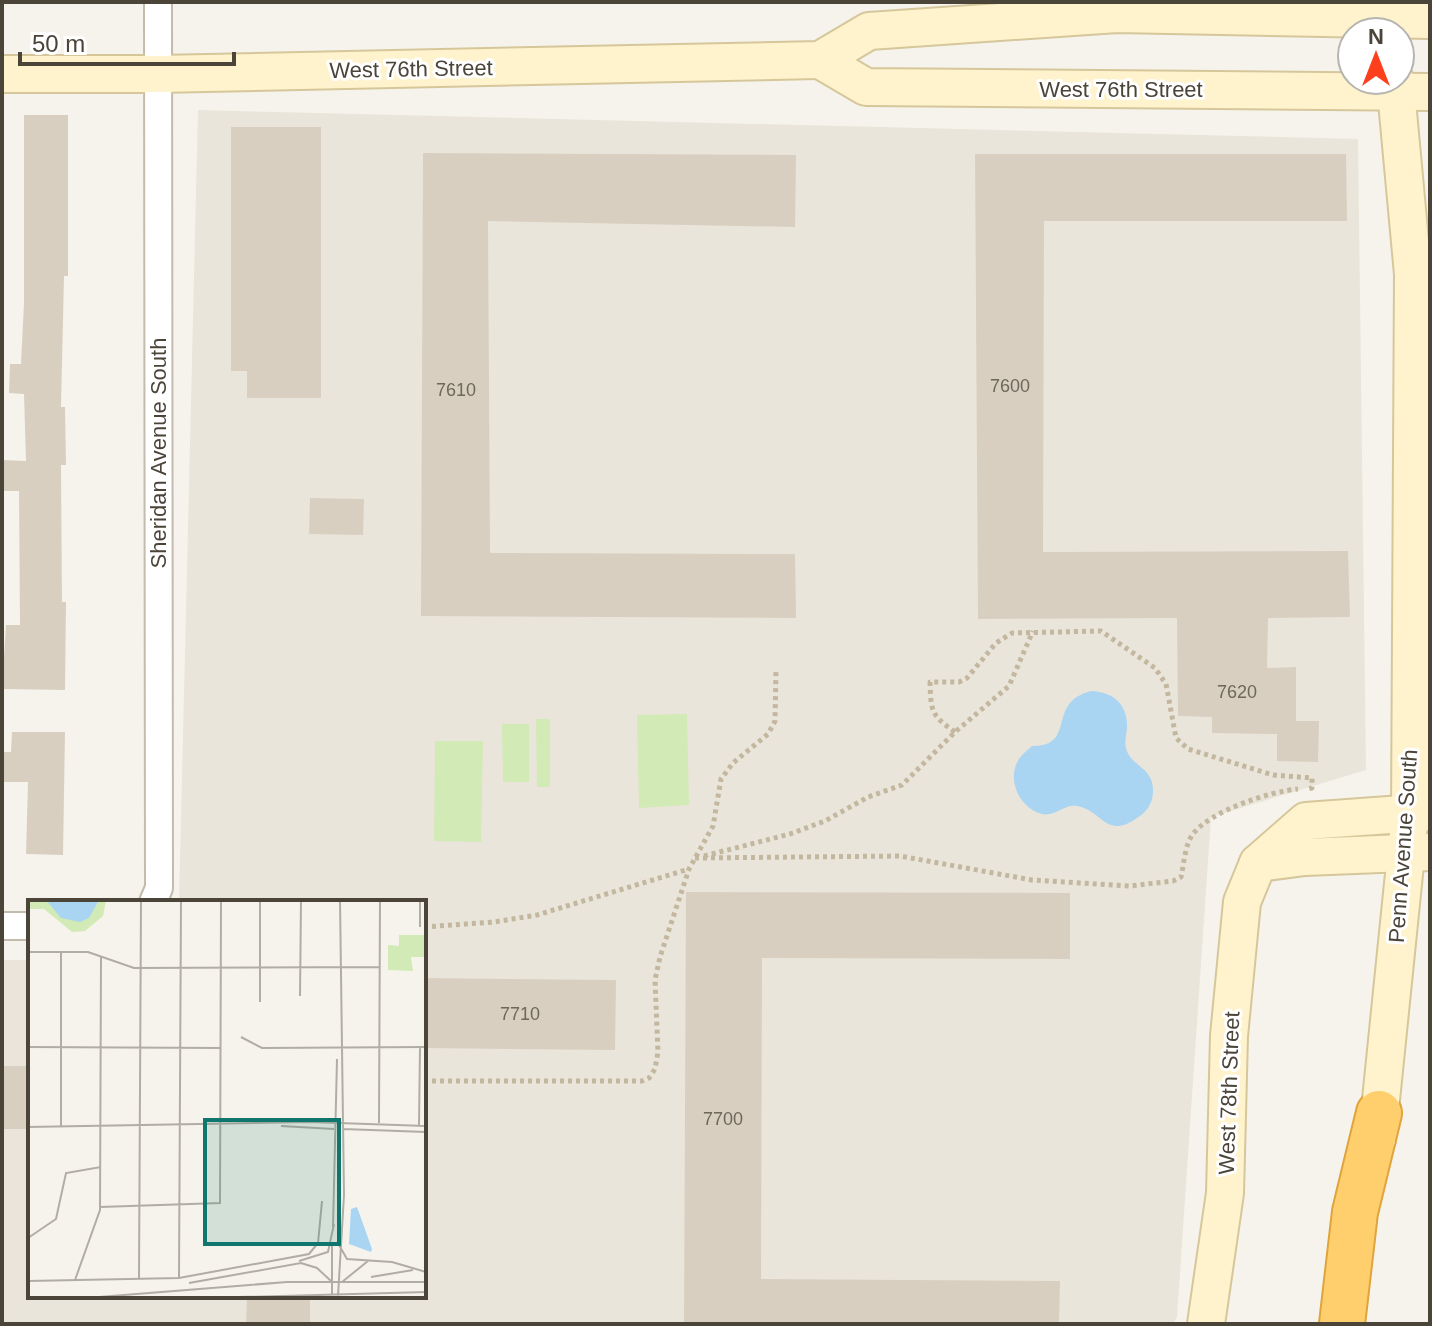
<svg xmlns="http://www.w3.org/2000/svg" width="1432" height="1326" viewBox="0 0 1432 1326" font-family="Arial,sans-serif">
<rect width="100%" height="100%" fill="#f6f3ec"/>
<path fill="#eae5da" d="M198 110 1358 139 1366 770 1211 817 1177 1317 1173 1324H2V960H30V1296H424V902H179Z"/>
<g fill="#d2eab5">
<path d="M687 714 689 805 639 808 637 715Z"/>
<path d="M536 719H550V787H537Z"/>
<path d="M502 724H529V782H503Z"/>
<path d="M435 741H483L481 842 434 841Z"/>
</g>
<path fill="#a9d4f2" d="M1091 691C1118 692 1131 710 1126 736 1120 769 1160 762 1152 799 1150 807 1144 814 1137 818 1106 840 1102 810 1077 806 1064 804 1055 817 1042 814 1019 808 1006 779 1019 759 1022 754 1028 750 1032 746 1078 746 1045 703 1091 691Z"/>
<g fill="#d8cfc1">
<path d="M24 115H68V276H64L61 407H65L66 465H61L62 602H66L65 690 2 689 6 625H20L19 491H2V460L26 461 24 394 9 393 10 364H21L24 303Z"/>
<path d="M231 127H321V398H247V371H231Z"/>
<path d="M423 153 796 155 795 227 488 221 490 553 795 554 796 618 421 616Z"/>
<path d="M975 154H1346L1347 221H1044L1043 552 1348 551 1350 617 1268 618 1267 668 1296 667V721H1319L1318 762 1277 761V734L1212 733V717L1178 716 1177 618 978 619Z"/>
<path d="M310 498 364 499 363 535 309 534Z"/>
<path d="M12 732H65L63 855 26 854 28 782H2V752H11Z"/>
<path d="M686 892 1070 893V959L762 958 761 1279 1060 1281 1059 1324H684Z"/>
<path d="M424 978 616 980 615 1050 424 1048Z"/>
<rect x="2" y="1066" width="28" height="63"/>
<path d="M247 1296H310V1324H246Z"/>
</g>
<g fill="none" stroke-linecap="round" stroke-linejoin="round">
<g stroke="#c2bbae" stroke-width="30">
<g id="street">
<path d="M153 902 159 888 158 2"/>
<path d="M2 926H30"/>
</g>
</g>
<g stroke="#d6c79b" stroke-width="40">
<g id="secondary">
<path d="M820 60 866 87 1430 92"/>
<path d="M2 74H158L820 60 869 31 1117 14 1430 20"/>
<path d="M1258 863 1305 857 1430 852"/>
<path d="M1377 1139 1410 815 1413 274 1395 80"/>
<path d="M1206 1324 1225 1193 1229 1036 1242 902 1258 863 1306 821 1430 812"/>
</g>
</g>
<g stroke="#e0a43c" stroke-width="48">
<path id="highway" d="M1342 1324 1355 1212 1379 1113"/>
</g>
<g stroke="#c4b79f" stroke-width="5" stroke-dasharray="4 4" stroke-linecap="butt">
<path d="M955 732C931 715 931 712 930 682H959L967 678 996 643 1012 633 1101 631 1155 668 1166 684 1176 738 1188 749 1273 775 1312 778V788L1308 789"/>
<path d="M704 856 790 834 825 821 868 797 902 785 955 732 1009 686 1033 631"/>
<path d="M695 858 900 856 1032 880 1130 886 1173 881 1181 877C1184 864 1185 844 1193 834 1210 811 1271 791 1298 789"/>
<path d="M424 927 494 922 537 915 689 869"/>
<path d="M424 1081H642L649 1078 655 1069 658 1052 655 980 660 957 689 869 713 826 721 779 733 763 768 734 775 721 776 669"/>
</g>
<use href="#street" stroke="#fff" stroke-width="26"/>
<use href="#secondary" stroke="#fff3cd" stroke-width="36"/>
<use href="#highway" stroke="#ffcf6e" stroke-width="44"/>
</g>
<g text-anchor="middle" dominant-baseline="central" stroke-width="6" stroke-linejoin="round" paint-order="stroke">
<g font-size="18" fill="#6e675b">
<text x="1010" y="386">7600</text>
<text x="456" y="390">7610</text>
<text x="1237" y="692">7620</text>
<text x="520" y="1014">7710</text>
<text x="723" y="1119">7700</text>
</g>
<g font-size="22" fill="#4b4439" stroke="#fff">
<text transform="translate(411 69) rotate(-1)">West 76th Street</text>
<text x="1121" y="89">West 76th Street</text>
<text transform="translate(158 453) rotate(-90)">Sheridan Avenue South</text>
<text transform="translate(1403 846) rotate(-86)">Penn Avenue South</text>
<text transform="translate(1229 1093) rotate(-88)">West 78th Street</text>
</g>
</g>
<g transform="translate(28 900)">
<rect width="398" height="398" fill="#f6f3ec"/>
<path d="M0 0H78L75 16 57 31 44 32 16 9H0ZM371 35H398V57H383L385 71 360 70V45L371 46Z" fill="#d2eab5"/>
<path d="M18 0H71L61 18 52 22 33 18ZM329 307 344 349 343 352 321 344 323 309Z" fill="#a9d4f2"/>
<path fill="none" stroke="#b2ada4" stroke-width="2" d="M392 27V0M0 52H60L106 68 352 67M272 96 273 0M232 102V0M213 137 234 148 398 147M0 147 192 148M351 223 352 0M391 225 392 148M253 226 306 229M0 227 281 222 398 226M33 227V52M315 229 398 232M72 307 192 303 193 0M305 327 309 159M0 338 28 319 38 273 73 267M311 345 319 359 364 362 398 372M304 346V395M271 361 300 352 306 324M343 377 385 370M151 378 153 0M47 380 72 310 73 56M111 380 113 0M0 381 151 378 281 354 290 343 294 301M314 382 340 361M161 383 273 363 289 368 303 381M310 396 316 295 312 0M58 398 259 382H398M175 398 398 392"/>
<path fill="#0f766e" fill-opacity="0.15" stroke="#0f766e" stroke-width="4" d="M177 220H311V344H177Z"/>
<rect width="398" height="398" fill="none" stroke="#4b4439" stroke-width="4"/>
</g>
<rect width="1432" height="1326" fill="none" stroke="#4b4439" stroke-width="8"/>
<g transform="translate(1376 56)"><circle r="38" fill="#ffffff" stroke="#b7b4b0" stroke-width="2"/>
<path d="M0-6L14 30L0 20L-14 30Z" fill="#fc3f1d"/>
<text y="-12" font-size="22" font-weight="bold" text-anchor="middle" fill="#4b4439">N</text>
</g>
<path d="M20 52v12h214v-12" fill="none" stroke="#4b4439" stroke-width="4"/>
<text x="32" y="52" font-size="24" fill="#4b4439" stroke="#ffffff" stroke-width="6" paint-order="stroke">50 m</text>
</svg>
